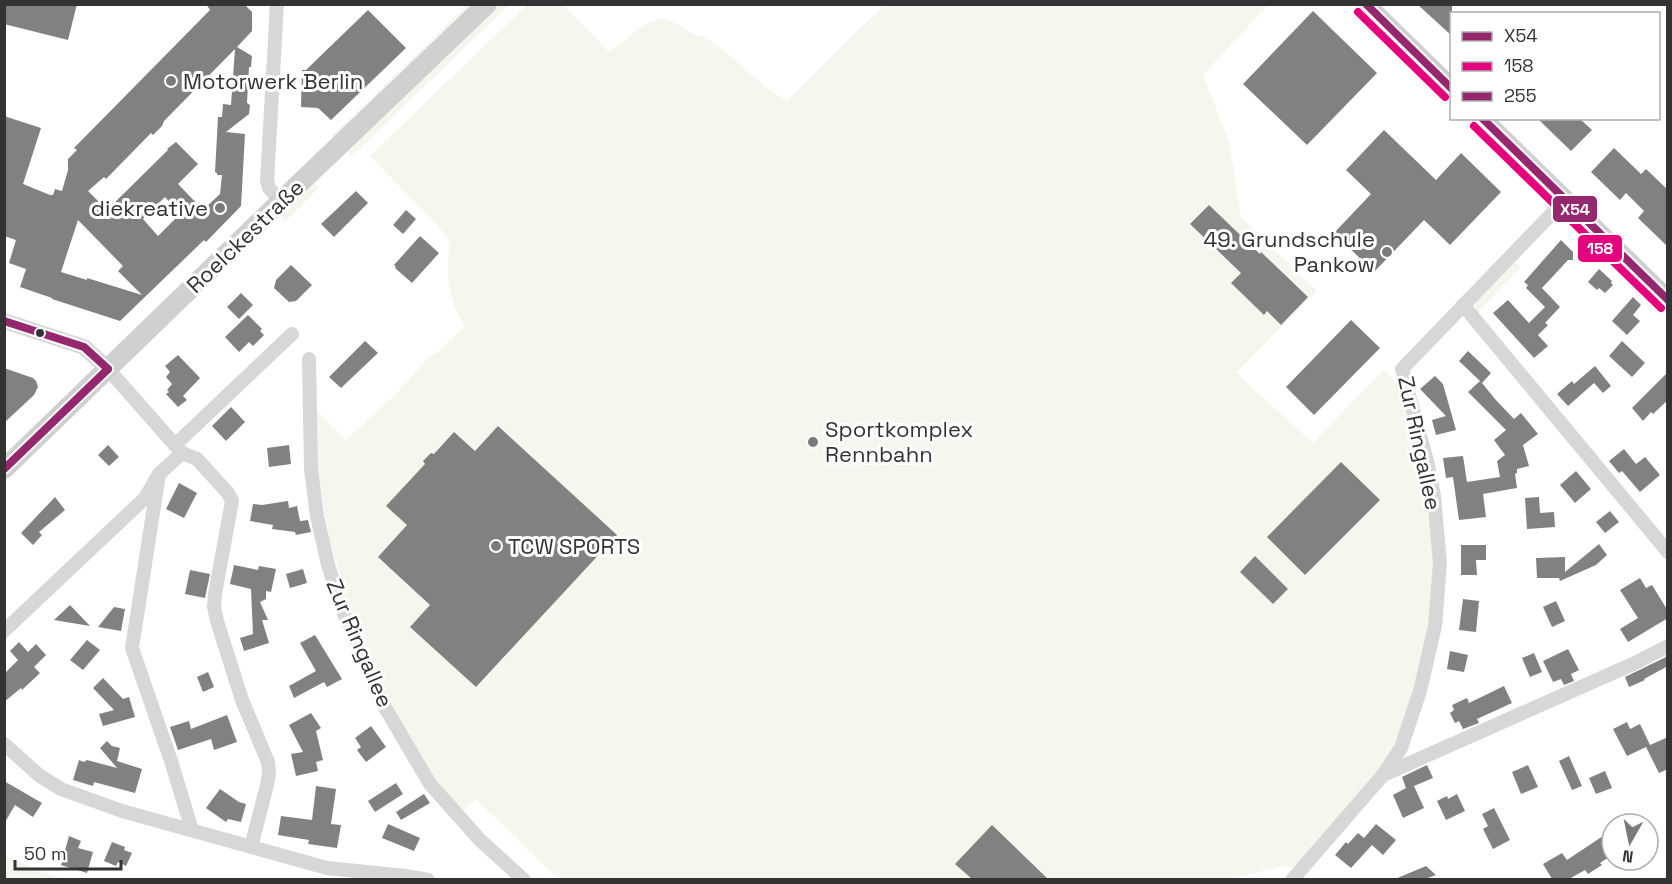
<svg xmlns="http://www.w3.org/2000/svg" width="1672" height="884" viewBox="0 0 1672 884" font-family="'Space Grotesk',sans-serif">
<rect width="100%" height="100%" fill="#fff"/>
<g fill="#f3f7ee">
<path d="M890 4 1268 5 1203 75 1229 142 1241 217 1317 291 1236 373 1313 443 1384 369 1398 385 1418 447 1429 495 1434 552 1429 636 1420 680 1396 745 1379 773 1296 868 1284 866 1227 880 562 879 551 872 476 799 461 812 438 787 397 719 362 640 347 599 329 538 317 466 314 408 346 440 396 394 429 357 437 353 465 326C448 299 445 274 450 242L439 227 370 156 527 5H564L609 52C620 44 644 23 655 20 670 15 681 28 693 34 697 36 702 36 706 38 735 56 757 84 787 101L884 5 887 7Z"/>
<path d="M467 5H473L333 138 332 136Z"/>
<path d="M499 5H509L351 157 347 149Z"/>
<path d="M313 182 319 188 284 223 280 214Z"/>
<path d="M1515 262 1521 267 1479 311V316L1477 314 1474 304Z"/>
<path d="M5 856 62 879H5Z"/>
</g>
<g fill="#818181" fill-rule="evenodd">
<path d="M4 4H77L68 40 4 24Z"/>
<path d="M206 4H244L252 12V31L237 47 252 56 251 67H249L247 103 250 105 249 114 226 132 245 134 241 206 206 242 204 240 120 321 52 299V298L20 287 26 269 9 263 16 240 4 236V116L41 128 23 184 50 195H53L55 189 62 191 68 170V159L77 150 74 148 210 10ZM235 49 231 105 223 104 222 117H218L215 172 217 173V175H222L220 194 203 210 178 184 198 164 176 142 167 149 168 150 107 210 88 191 104 177 106 179 151 133 153 135 162 126 164 121ZM165 197 180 214 158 236 143 219ZM78 220 123 266 118 271 142 295 87 278V280L61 272Z"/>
<path d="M1417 4H1452V36Z"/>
<path d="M368 10 406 48 331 120 318 108 301 107 302 70H306Z"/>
<path d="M1313 11 1377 73 1307 145 1243 84Z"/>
<path d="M1537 118H1579L1592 130 1571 151Z"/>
<path d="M1384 130 1436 180 1461 153 1501 192 1450 245 1424 220 1374 272 1334 233 1371 194 1346 170Z"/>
<path d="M1614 148 1641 174 1646 169 1668 190V247L1638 218 1644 211 1626 193 1620 200 1591 172Z"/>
<path d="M356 191 368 203 334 237 321 224Z"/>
<path d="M1209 205 1260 254 1261 252 1308 297 1281 325 1267 311 1264 315 1231 283 1241 273 1190 224Z"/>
<path d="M406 210 416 219 403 234 393 225Z"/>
<path d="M420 236 439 253 412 283 395 268 396 267 394 265Z"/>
<path d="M1561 240 1573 252V260H1568L1542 288 1560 307 1545 323 1548 325 1538 335 1548 346 1534 358 1493 313 1508 300 1529 323 1545 307 1526 288 1528 285 1524 282Z"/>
<path d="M291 265 312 285 296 301 289 302 274 288 276 280Z"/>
<path d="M1599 269 1612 281 1611 283 1613 285 1605 293 1599 288 1597 290 1588 282Z"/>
<path d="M241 293 253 305 239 319 227 307Z"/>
<path d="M1633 297 1641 305 1633 315 1640 321 1627 335 1612 321Z"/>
<path d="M248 315 262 329 260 331 264 335 253 346 249 342 239 352 225 337Z"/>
<path d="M1351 320 1380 348 1314 415 1286 387Z"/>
<path d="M365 341 378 353 341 388 329 377Z"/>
<path d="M1622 341 1645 363 1632 377 1609 356Z"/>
<path d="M1468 351 1491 373 1482 383 1495 399 1514 419 1521 413 1538 434 1523 445 1529 466 1517 469V473L1515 474 1517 488 1483 494 1486 517 1459 520 1453 477 1446 478 1443 458 1463 456 1467 482 1500 477 1497 461 1505 455 1494 440 1506 430 1468 392 1480 381 1459 361Z"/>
<path d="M178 355 200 378 183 396 187 400 178 407 166 394 169 392 167 390 172 384 166 377 170 372 165 366Z"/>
<path d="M1595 366 1611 386 1603 393 1594 383 1568 406 1557 394 1572 381 1574 384Z"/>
<path d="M4 368 33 378 36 381 38 387 34 395 4 423Z"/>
<path d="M1668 372V400L1653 414 1651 412 1643 421 1632 408Z"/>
<path d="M1435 376 1443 384 1456 430 1436 435 1432 420 1446 416 1420 389Z"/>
<path d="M231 407 245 422 226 441 212 426Z"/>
<path d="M498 426 617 535 476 687 410 627 430 605 378 557 407 525 386 506 425 464 423 461 431 453 434 454 454 432 475 451Z"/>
<path d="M108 445 119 457 109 466 98 455Z"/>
<path d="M289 445 291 464 269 467 267 448Z"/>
<path d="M1624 449 1636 464 1645 457 1660 475 1640 492 1622 471 1619 473 1609 461Z"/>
<path d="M1341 462 1380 500 1305 575 1267 537Z"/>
<path d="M1576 471 1591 489 1575 503 1560 485Z"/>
<path d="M179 483 197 493 184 518 166 509Z"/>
<path d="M55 497 65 510 39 532 42 535 33 545 21 533Z"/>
<path d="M1539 497 1540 513 1554 512 1555 527 1527 529 1525 498Z"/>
<path d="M288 501 289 508 297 506 300 521 308 520 311 532 296 535 295 532 272 529 273 525 250 521 253 504 262 505Z"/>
<path d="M1610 511 1619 522 1605 533 1596 522Z"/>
<path d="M1599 544 1607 555 1596 565 1560 581 1559 578H1537L1536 558 1565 557V572Z"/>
<path d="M1461 545H1486V560H1476L1477 575H1461Z"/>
<path d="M1255 556 1288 589 1273 604 1240 572Z"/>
<path d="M234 565 258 570 259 566 276 569 271 592 266 591V599L260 602 268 620H262L269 643 244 651 240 638 253 634 251 589 230 584Z"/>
<path d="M303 569 307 583 290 588 286 574Z"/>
<path d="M190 570 210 574 205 598 185 594Z"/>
<path d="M1640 578 1646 588 1652 585 1668 611V618L1628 642 1620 629 1638 618 1620 590Z"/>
<path d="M1463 599 1479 601 1476 632 1459 630Z"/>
<path d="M1556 601 1565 621 1552 627 1543 607Z"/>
<path d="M70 605 90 626 54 620Z"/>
<path d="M114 607 125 609 121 631 98 627Z"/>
<path d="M315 635 342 679 327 687 324 682 294 698 289 686 316 671 300 643Z"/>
<path d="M87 640 100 650 83 670 70 660Z"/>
<path d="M19 642 28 652 36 644 46 655 34 667 40 673 22 690 21 688 4 702V674L18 660 10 651Z"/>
<path d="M1568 649 1579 670 1571 674 1574 681 1564 685 1561 679 1553 682 1543 661Z"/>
<path d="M1450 651 1468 655 1464 672 1447 669Z"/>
<path d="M1534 653 1542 672 1530 677 1522 658Z"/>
<path d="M1668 656V666L1644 679 1645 680 1629 687 1625 677Z"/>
<path d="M208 672 214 687 203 692 197 677Z"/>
<path d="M103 678 123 699 129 697 135 717 103 726 99 714 114 710 93 688Z"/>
<path d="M1504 686 1512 703 1477 719 1479 723 1463 729 1459 721 1455 723 1450 713 1454 710 1452 705 1467 698 1469 703Z"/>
<path d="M311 713 321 728 316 731 323 760 316 762 318 771 296 776 291 754 303 752 289 725Z"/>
<path d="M227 715 237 742 214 750 211 739 178 750 170 727 189 721 191 729Z"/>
<path d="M1627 722 1630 729 1640 724 1650 745 1668 737V769L1659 773 1646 747 1627 756 1613 729Z"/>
<path d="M371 726 386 747 366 762 357 750 361 747 355 738Z"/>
<path d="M107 741 112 746 120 748 117 761 142 769 135 793 94 782 93 786 73 780 79 760 84 762 87 760 117 768 100 748Z"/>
<path d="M1569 756 1582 786 1572 790 1559 761Z"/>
<path d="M1427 765 1433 778 1414 786 1424 808 1403 818 1393 795 1406 788 1402 777Z"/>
<path d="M1528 765 1538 787 1521 794 1512 772Z"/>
<path d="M1605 771 1612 788 1596 794 1589 778Z"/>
<path d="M4 781 42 803 33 817 15 805 4 824Z"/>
<path d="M396 783 403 794 375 812 368 801Z"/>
<path d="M316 786 336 789 331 824 341 825 337 848 308 844 309 840 278 835 281 816 312 820Z"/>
<path d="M220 789 239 802 246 804 241 822 228 819 226 822 206 808Z"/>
<path d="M424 794 430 803 401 820 396 812Z"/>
<path d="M1457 794 1465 811 1446 820 1437 801 1447 796 1448 799Z"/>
<path d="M1494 808 1510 840 1493 849 1483 829 1488 826 1482 814Z"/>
<path d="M388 824 420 838 414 851 382 838Z"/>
<path d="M1376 824 1396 840 1383 855 1372 845 1351 868 1335 855 1346 842 1348 844 1358 833 1364 838Z"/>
<path d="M992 825 1048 879H972L955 864Z"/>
<path d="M1612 830V855L1600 863 1602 865 1588 874 1585 870 1569 879H1552L1543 864 1562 853 1567 860Z"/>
<path d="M69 836 81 841 78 848 93 852 87 873 61 865Z"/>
<path d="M112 842 125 847 124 850 132 853 126 866 118 862 116 866 104 861Z"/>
<path d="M1426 866 1436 875 1425 879H1395Z"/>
</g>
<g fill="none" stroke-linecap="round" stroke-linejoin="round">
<g stroke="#d7d7d7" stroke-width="14">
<path d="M277 4 267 181 269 188 281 201"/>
<path d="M1463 305 1668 552"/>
<path d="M309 359 311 469 317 516 328 565 342 609 383 704 430 784 480 840 524 880"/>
<path d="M175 445 292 334"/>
<path d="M182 453 197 459 228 493 232 501 215 594 214 607 217 621 242 700 268 762 269 774 267 785 251 847"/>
<path d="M159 474 132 648 171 761 192 830"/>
<path d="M4 631 145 498 159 474 182 453 108 369"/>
<path d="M4 744 40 776 61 789 122 811 327 868 406 876 428 880"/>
<path d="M1383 775 1633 664 1668 646"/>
<path d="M1292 880 1383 775 1401 748 1420 691 1435 626 1440 563 1434 496 1428 465 1402 369 1565 200"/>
</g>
<path stroke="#d7d7d7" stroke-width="16" d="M4 321 84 347 108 369"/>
<g stroke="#d0d0d0" stroke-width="20">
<path d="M1365 4 1452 89"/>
<path d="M1481 118 1668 300"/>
<path d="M4 469 281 201 487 4"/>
</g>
<g stroke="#fff" stroke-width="12">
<g id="bus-1">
<path d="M1366 4 1452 89"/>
<path d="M1482 118 1668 300"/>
</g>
</g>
<g stroke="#fff" stroke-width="12">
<g id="bus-2">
<path d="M1358 12 1445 97"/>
<path d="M1474 126 1661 308"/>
</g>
</g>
<g stroke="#fff" stroke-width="12">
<g id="bus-3">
<path d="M4 321 84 347 108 369"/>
<path d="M4 469 108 369"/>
</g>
</g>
<use href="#bus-1" stroke="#95276e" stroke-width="8"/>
<use href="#bus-2" stroke="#e5007d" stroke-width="8"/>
<use href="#bus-3" stroke="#95276e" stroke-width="8"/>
</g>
<g fill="#7a7a7a" stroke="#fff" stroke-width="2">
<circle cx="171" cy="81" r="6"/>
<circle cx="220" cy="208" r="6"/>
<circle cx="1387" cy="252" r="6"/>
<circle cx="813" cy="442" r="6"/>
<circle cx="496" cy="546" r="6"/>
</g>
<circle fill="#333" stroke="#fff" stroke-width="2" cx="40" cy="333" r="5"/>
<g text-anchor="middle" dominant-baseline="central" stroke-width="6" stroke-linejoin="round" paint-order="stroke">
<g font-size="22" fill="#333" stroke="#fff" text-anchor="start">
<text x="183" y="81">Motorwerk Berlin</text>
<text x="208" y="208" text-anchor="end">diekreative</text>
<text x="1375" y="239" text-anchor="end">49. Grundschule<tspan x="1375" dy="25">Pankow</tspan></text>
<text x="825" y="429">Sportkomplex<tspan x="825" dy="25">Rennbahn</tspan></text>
<text x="508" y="546">TCW SPORTS</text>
</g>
<g font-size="22" fill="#333" stroke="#fff">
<text transform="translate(245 236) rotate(-44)">Roelckestraße</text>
<text transform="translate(1420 443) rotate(78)">Zur Ringallee</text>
<text transform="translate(360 643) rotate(67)">Zur Ringallee</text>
</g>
</g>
<g stroke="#fff" stroke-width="2">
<rect x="1552" y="195" width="46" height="28" rx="6" fill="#95276e"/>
<rect x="1577" y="234" width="46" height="29" rx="6" fill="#e5007d"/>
</g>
<g font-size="16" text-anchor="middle" font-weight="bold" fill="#fff">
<text x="1575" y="215">X54</text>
<text x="1600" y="254">158</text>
</g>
<rect width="1672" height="884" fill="none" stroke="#333333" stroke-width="12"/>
<rect x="1450" y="12" width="210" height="108" fill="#ffffff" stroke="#adadad" stroke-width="1.5"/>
<rect x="1462" y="32" width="30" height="9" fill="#95276e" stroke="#adadad" stroke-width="1.5"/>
<text x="1504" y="42" font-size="18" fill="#333333">X54</text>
<rect x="1462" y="62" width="30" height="9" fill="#e5007d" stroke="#adadad" stroke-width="1.5"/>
<text x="1504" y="72" font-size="18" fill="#333333">158</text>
<rect x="1462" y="92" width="30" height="9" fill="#95276e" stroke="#adadad" stroke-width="1.5"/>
<text x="1504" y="102" font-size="18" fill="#333333">255</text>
<g transform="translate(1630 842) rotate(189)"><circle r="28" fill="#ffffff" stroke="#adadad" stroke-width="1.5"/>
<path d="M0-4.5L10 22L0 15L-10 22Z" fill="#7a7a7a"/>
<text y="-9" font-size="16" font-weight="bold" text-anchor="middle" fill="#333333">N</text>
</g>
<path d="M15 860v9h106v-9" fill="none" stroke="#333333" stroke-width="3"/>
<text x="24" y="860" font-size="18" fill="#333333" stroke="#ffffff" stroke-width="4.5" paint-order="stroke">50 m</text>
</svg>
